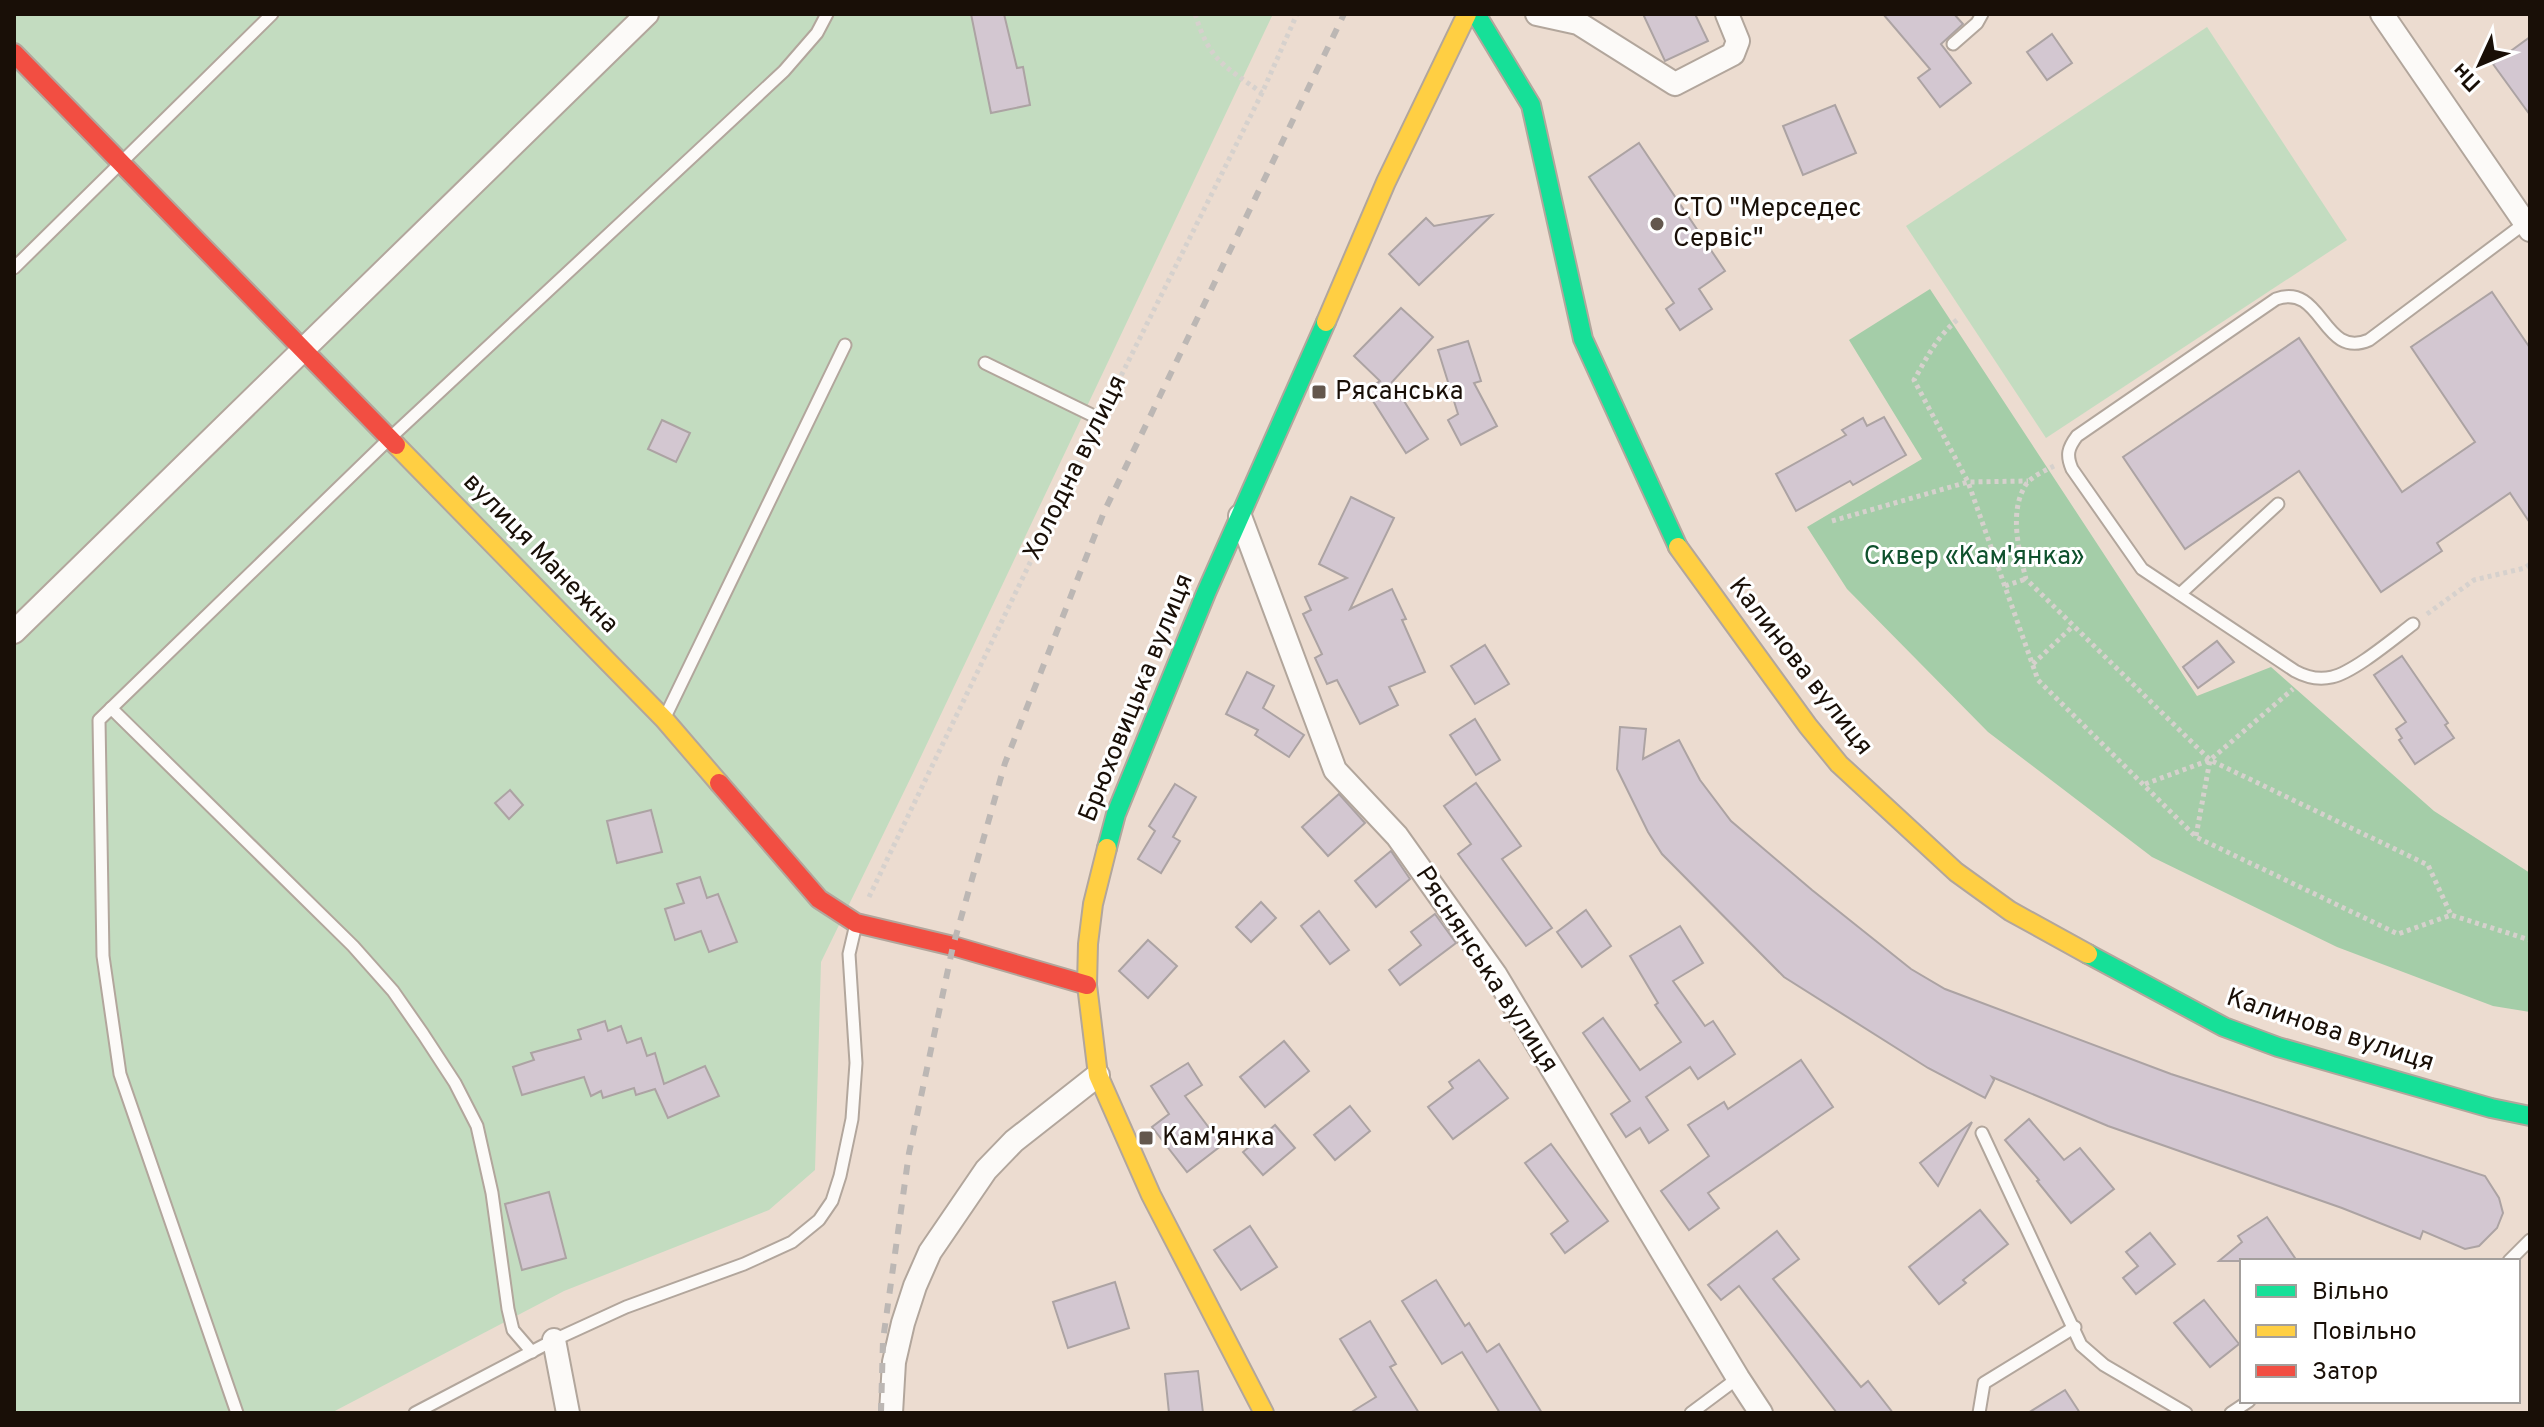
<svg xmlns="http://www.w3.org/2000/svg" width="2544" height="1427" viewBox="0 0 2544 1427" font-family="Overpass,sans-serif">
<rect width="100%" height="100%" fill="#ecdcd0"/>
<g fill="#c3dcc0">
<path d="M14 14H1273L915 769 821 962 815 1170 769 1210 564 1291 331 1413H14Z"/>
<path d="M2207 27 2347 240 2046 438 1906 226Z"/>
</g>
<path fill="#a4cda8" d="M1930 289 2197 696 2271 667 2434 811 2530 873V1012L2493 1006 2337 947 2152 857 1988 732 1847 589 1807 527 1922 459 1849 340Z"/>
<g fill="#d3c7d1" stroke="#aca3a3" stroke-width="2">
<path d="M971 14H1004L1017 68 1023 67 1030 105 991 113Z"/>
<path d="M1643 14H1695L1708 41 1665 61Z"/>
<path d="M1883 14H1954L1963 24 1941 44 1971 83 1940 107 1918 78 1930 69Z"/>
<path d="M2052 34 2072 63 2047 80 2027 52Z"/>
<path d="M2530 37V115L2493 64Z"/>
<path d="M1835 105 1856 153 1803 175 1783 126Z"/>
<path d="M1639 143 1725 271 1699 289 1712 309 1680 330 1666 309 1674 303 1589 177Z"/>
<path d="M1492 215 1419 285 1389 254 1426 218 1434 226Z"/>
<path d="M2492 292 2530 348V523L2510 493 2437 543 2442 551 2381 592 2299 471 2185 549 2123 457 2299 338 2402 492 2475 442 2411 347Z"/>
<path d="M1401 308 1433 337 1392 382 1428 439 1406 453 1366 390 1380 381 1354 356Z"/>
<path d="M1468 341 1481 381 1474 383 1497 426 1461 445 1448 420 1458 414 1438 350Z"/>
<path d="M1884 417 1906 455 1853 485 1850 481 1796 511 1776 474 1846 435 1842 430 1863 418 1867 426Z"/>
<path d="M662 420 690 433 676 462 648 449Z"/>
<path d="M1351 497 1394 518 1350 609 1392 589 1406 619 1402 620 1425 672 1389 687 1398 705 1360 724 1337 680 1327 684 1315 658 1322 654 1303 614 1311 610 1305 597 1347 578 1319 564Z"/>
<path d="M2217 641 2234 662 2198 688 2183 667Z"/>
<path d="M1485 645 1509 684 1475 704 1451 666Z"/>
<path d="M2402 656 2448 723 2445 725 2454 738 2415 764 2399 740 2402 738 2396 729 2406 722 2374 675Z"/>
<path d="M1247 672 1274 686 1263 708 1304 735 1289 757 1255 735 1258 730 1226 714Z"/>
<path d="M1475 719 1500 760 1476 775 1450 735Z"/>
<path d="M1620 727 1646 729 1643 759 1679 740 1700 780 1731 821 1812 890 1911 969 1945 989 2171 1074 2485 1176 2499 1198 2503 1213 2497 1228 2479 1246 2465 1249 2423 1231 2420 1239 2342 1208 2108 1126 1992 1077 1994 1080 1985 1098 1928 1068 1784 977 1662 854 1648 832 1617 769Z"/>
<path d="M1476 783 1521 846 1502 859 1552 928 1526 946 1458 854 1471 844 1444 806Z"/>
<path d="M1175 784 1196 797 1173 837 1180 841 1161 873 1138 859 1155 831 1149 826Z"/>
<path d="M510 790 523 805 509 819 495 803Z"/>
<path d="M1339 794 1365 823 1328 856 1302 827Z"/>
<path d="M651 810 662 852 617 863 607 821Z"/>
<path d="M1391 851 1410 879 1376 907 1355 881Z"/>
<path d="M700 877 707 898 718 894 737 942 709 952 701 931 675 940 665 909 684 903 677 884Z"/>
<path d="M1261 902 1276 918 1251 942 1236 927Z"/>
<path d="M1586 910 1611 946 1582 967 1557 932Z"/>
<path d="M1319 911 1349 950 1330 964 1301 926Z"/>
<path d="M1435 914 1456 943 1400 985 1389 970 1421 945 1411 932Z"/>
<path d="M1680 926 1703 963 1673 981 1705 1026 1713 1021 1735 1054 1698 1079 1690 1067 1646 1097 1668 1130 1649 1143 1640 1128 1626 1137 1611 1114 1630 1101 1583 1033 1603 1018 1640 1070 1681 1042 1655 1005 1658 1003 1630 956Z"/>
<path d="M1148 940 1177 966 1148 998 1119 971Z"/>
<path d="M605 1021 608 1031 621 1026 627 1043 641 1038 647 1056 655 1053 664 1084 705 1066 719 1096 668 1118 655 1089 636 1095 634 1088 603 1098 601 1091 591 1096 584 1077 522 1095 513 1067 534 1060 531 1053 581 1039 578 1030Z"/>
<path d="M1284 1041 1309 1071 1265 1107 1240 1077Z"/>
<path d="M1479 1060 1508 1098 1453 1139 1428 1107 1453 1088 1449 1082Z"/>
<path d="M1801 1060 1833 1107 1708 1193 1719 1208 1689 1230 1661 1191 1709 1156 1688 1125 1724 1102 1728 1109Z"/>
<path d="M1188 1063 1202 1085 1185 1096 1222 1145 1187 1172 1152 1127 1169 1114 1151 1086Z"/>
<path d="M1350 1106 1370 1131 1335 1160 1314 1135Z"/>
<path d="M2029 1119 2064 1160 2080 1148 2114 1189 2071 1223 2037 1181 2039 1180 2005 1140Z"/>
<path d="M1972 1122 1938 1186 1920 1163Z"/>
<path d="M1275 1125 1295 1148 1263 1175 1243 1152Z"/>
<path d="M1551 1144 1608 1221 1565 1253 1551 1234 1568 1221 1525 1163Z"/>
<path d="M549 1192 566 1258 522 1270 505 1204Z"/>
<path d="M1980 1210 2008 1244 1963 1280 1966 1283 1939 1304 1909 1267Z"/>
<path d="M2267 1217 2297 1261H2219L2242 1242 2238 1236Z"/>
<path d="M1250 1226 1277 1267 1241 1290 1214 1250Z"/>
<path d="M1777 1231 1799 1259 1773 1279 1861 1387 1868 1381 1893 1413H1837L1739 1286 1721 1300 1708 1285Z"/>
<path d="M2150 1233 2175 1264 2136 1294 2123 1278 2138 1266 2126 1252Z"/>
<path d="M1436 1280 1465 1326 1469 1323 1487 1352 1499 1344 1542 1413H1500L1462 1352 1442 1364 1402 1301Z"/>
<path d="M1115 1282 1129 1328 1068 1348 1053 1302Z"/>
<path d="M2204 1300 2239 1344 2210 1367 2174 1323Z"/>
<path d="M1370 1321 1396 1364 1390 1367 1419 1413H1350L1376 1397 1340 1339Z"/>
<path d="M1198 1371 1203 1413H1169L1165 1374Z"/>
<path d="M2065 1390 2080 1413H2028Z"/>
</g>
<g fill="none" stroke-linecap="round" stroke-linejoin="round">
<g stroke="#b2a69c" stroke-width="15">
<g id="lane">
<path d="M1953 44 1977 23 1982 14"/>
<path d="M14 268 272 14"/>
<path d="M985 363 1100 419"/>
<path d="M2180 594 2278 504"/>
<path d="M2413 624C2393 639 2354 672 2332 677 2319 680 2306 677 2295 671L2142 569 2072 469C2066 455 2068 448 2077 436L2276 299C2323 282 2322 360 2369 340L2525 223"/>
<path d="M111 708 353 946 393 991 423 1034 455 1083 477 1126 492 1193 508 1309 513 1330 532 1352"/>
<path d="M666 715 845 345"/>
<path d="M1982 1133 2081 1345 2104 1365 2186 1413"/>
<path d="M2509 1261 2530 1240"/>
<path d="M237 1413 120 1074 103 956 99 720 390 438 784 71 817 33 827 14"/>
<path d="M415 1413 554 1340 626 1307 744 1264 792 1242 819 1220 832 1201 840 1176 852 1119 856 1063 849 954 856 924"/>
<path d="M1691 1413 1738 1378"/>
<path d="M1979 1413 1984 1383 2075 1327"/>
<path d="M2231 1413 2249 1401"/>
</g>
</g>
<g stroke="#b2a69c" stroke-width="26">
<g id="street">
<path d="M1537 14 1578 23 1675 84 1733 54 1738 41 1727 14"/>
<path d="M2382 14 2530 230"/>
<path d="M1240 516 1335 770 1397 836 1495 974 1738 1378 1761 1413"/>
<path d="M14 632 647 14"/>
<path d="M554 1340 568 1413"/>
<path d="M891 1413 894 1362 903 1323 915 1286 930 1252 986 1170 1014 1141 1098 1075"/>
</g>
</g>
<g stroke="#b2a69c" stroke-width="22">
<g id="fast">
<path d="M1476 14 1531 105 1583 339 1678 547"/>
<path d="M1107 848 1116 814 1206 593 1326 322"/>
<path d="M2088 954 2224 1027 2278 1047 2491 1108 2530 1116"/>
</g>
</g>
<g stroke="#b2a69c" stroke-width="22">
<g id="slow">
<path d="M1326 322 1386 182 1467 14"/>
<path d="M396 445 664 719 719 783"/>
<path d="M1678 547 1808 726 1839 764 1956 872 2010 911 2088 954"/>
<path d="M1107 848 1093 904 1088 944 1087 985 1098 1075 1151 1195 1264 1413"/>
</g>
</g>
<g stroke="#b2a69c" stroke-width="22">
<g id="jam">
<path d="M14 53 396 445"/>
<path d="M719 783 819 899 856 923 953 946 1087 985"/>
</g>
</g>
<g stroke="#d6d1cd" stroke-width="5" stroke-dasharray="4 4" stroke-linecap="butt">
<path d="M1195 14C1210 61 1223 65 1262 93"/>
<path d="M1957 320C1937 337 1927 357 1914 380L1968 482 2038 680 2196 837 2398 934 2451 915 2530 940"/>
<path d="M1107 404 1262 93 1297 14"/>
<path d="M2054 466C2046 470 2033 476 2027 483 2008 510 2019 551 2026 579L2210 760 2428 865 2451 915"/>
<path d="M1832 521 1968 482 2028 481"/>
<path d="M2005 586 2026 579"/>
<path d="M2427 614 2474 580 2525 568 2530 564"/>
<path d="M2033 664 2073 626"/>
<path d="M2145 784 2210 760"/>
<path d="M2196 836 2210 760 2293 689"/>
<path d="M869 897 1092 434"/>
</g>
<use href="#lane" stroke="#fcfaf8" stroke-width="11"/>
<use href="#street" stroke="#fcfaf8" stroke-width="22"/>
<use href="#fast" stroke="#16e098" stroke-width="18"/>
<use href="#slow" stroke="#ffcf43" stroke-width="18"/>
<use href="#jam" stroke="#f24e42" stroke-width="18"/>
<path stroke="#bcb7b4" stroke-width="6" stroke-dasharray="10 10" stroke-linecap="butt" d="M881 1413 883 1340 909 1153 953 946 1005 763 1104 512 1344 14"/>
</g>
<g fill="#63574d" stroke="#fff" stroke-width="3">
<circle cx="1657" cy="224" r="8"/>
<rect x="1311" y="384" width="16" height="16" rx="4"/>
<rect x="1138" y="1130" width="16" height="16" rx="4"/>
</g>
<g text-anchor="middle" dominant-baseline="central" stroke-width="6" stroke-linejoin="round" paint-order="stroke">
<g font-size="26" fill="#190f07" stroke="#fff" text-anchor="start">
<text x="1673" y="209">СТО "Мерседес<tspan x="1673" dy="30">Сервіс"</tspan></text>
<text x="1335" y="392">Рясанська</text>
<text x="1162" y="1138">Кам'янка</text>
</g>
<g font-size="26" fill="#190f07" stroke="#fff">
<text transform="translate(1076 468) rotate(-64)">Холодна вулиця</text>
<text transform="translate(540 554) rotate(46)">вулиця Манежна</text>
<text transform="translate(1800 667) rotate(52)">Калинова вулиця</text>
<text transform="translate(1137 698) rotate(-68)">Брюховицька вулиця</text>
<text transform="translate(1486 970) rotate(57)">Ряснянська вулиця</text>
<text transform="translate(2330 1031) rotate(18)">Калинова вулиця</text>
</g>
<g font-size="26" fill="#0f512d" stroke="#fff">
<text x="1974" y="557">Сквер «Кам'янка»</text>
</g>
</g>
<rect width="2544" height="1427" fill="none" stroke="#190f07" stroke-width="32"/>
<rect x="2240" y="1259" width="280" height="144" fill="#ffffff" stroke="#a39f9c" stroke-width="2"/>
<rect x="2256" y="1285" width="40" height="12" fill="#16e098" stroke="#a39f9c" stroke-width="2"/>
<text x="2312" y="1299" font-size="24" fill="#190f07">Вільно</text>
<rect x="2256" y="1325" width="40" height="12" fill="#ffcf43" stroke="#a39f9c" stroke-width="2"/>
<text x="2312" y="1339" font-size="24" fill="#190f07">Повільно</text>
<rect x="2256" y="1365" width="40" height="12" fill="#f24e42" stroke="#a39f9c" stroke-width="2"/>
<text x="2312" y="1379" font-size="24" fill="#190f07">Затор</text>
<g transform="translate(2480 64) rotate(226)" stroke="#ffffff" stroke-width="6" paint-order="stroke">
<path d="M0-6L14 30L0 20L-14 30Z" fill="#190f07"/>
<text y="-12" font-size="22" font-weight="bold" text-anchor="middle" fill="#190f07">Пн</text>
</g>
</svg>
